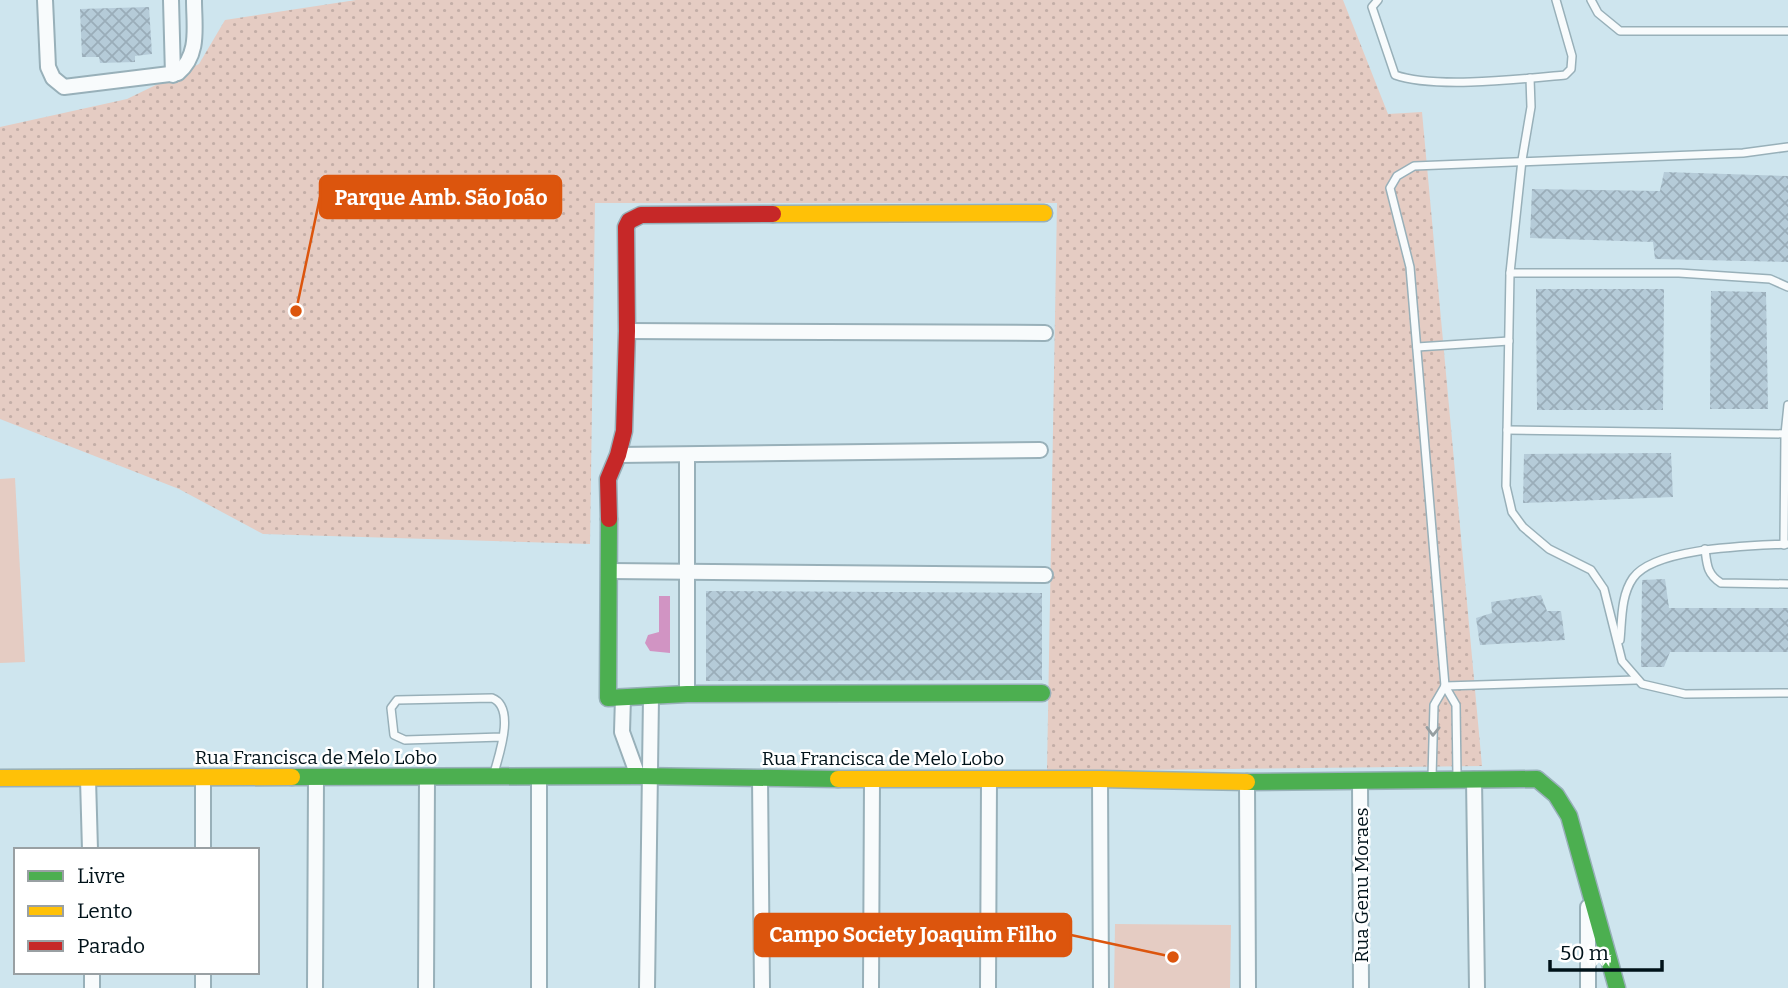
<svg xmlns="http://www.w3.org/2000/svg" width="1788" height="988" viewBox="0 0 1788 988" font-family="Bitter,serif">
<defs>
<pattern id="park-dots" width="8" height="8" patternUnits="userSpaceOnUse" patternTransform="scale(1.75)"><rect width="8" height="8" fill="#e5ccc3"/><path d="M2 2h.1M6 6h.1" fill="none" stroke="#c3aea7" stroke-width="1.8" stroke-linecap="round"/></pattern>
<pattern id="building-cross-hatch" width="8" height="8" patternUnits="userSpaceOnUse" patternTransform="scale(1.75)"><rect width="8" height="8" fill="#b5cbd8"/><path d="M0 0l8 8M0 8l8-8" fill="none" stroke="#9aadb9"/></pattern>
</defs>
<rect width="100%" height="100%" fill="#cee5ee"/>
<path fill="url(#park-dots)" d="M356 0H1343L1388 114 1422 112 1482 766 1047 771 1057 203H595L590 544 263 534 179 489 0 419V127L127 99 199 64 225 20Z"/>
<g fill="#e5ccc3">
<path d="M15 478 25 662 0 663V479Z"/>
<path d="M1115 924 1231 925 1230 988H1114Z"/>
</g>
<path fill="#d194c3" d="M659 596H670V653L650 651 645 643 648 635 659 632Z"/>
<g fill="url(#building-cross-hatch)">
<path d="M149 7 152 54 135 56V62L100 63 99 57H82L80 9Z"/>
<path d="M1664 172 1788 176V262L1655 259 1653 242 1530 238 1532 189 1660 191Z"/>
<path d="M1536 289H1664L1663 410H1537Z"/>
<path d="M1711 291 1766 292 1768 409H1710Z"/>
<path d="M1671 453 1673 497 1523 503 1524 454Z"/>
<path d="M1665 579 1669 608H1788V652H1670L1664 667H1641L1642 580Z"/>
<path d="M706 591 1042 593V680L706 681Z"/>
<path d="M1541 595 1547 611H1561L1565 640 1480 645 1476 618 1492 613 1491 602Z"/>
</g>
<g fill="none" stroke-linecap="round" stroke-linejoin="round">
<g stroke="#98b0b9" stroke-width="10">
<g id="lane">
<path d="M1378 0 1372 7 1395 75C1434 89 1522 79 1565 75L1571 69 1572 56 1556 0"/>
<path d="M1591 0 1598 13 1620 31H1788"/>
<path d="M1530 78 1531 107 1522 160 1510 273 1506 486 1512 512 1523 527 1549 549 1591 570 1604 589 1622 661 1642 684 1685 694 1788 693"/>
<path d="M1510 273H1679L1770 279 1788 287"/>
<path d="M1417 347 1509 341"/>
<path d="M1507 430 1788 434"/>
<path d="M1784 545 1785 434 1788 405"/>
<path d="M1705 549C1707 565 1707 574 1721 583L1788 584"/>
<path d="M1620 640C1622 619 1621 595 1633 578 1655 547 1752 546 1788 544"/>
<path d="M1445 686 1636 680"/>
<path d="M494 773C499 755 516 707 492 698L397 700 391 708 394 735 405 740 502 737"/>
<path d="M1457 776 1456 705 1445 686 1410 267 1390 188 1397 176 1414 166 1743 153 1788 147"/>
<path d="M1432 777 1434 705 1445 686"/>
</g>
</g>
<g stroke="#98b0b9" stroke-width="18">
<g id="street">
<path d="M45 0 48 67 53 78 64 87 178 73C200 54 194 27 194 0"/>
<path d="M171 0 173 75"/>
<path d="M627 331 1045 333"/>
<path d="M618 455 1040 450"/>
<path d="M610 571 1045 575"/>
<path d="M687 694V455"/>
<path d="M623 697 622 732 638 776"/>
<path d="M539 776V988"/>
<path d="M760 778 762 988"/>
<path d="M88 779 90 850"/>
<path d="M203 779V850"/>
<path d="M1100 779 1101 988"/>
<path d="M1474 779 1477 988"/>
<path d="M1360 781 1361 988"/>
<path d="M1247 782 1248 988"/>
<path d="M1588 907V988"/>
<path d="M92 972V988"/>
<path d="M203 972V988"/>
<path d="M315 988 316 779"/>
<path d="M426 988 427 778"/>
<path d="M647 988 651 697"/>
<path d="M871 988 872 780"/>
<path d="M988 988 989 780"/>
</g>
</g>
<g stroke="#98b0b9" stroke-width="19">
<g id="fast">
<path d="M609 519 608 698 687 694 1042 693"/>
<path d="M292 777 638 776 838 779"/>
<path d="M1247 782 1537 779 1556 795 1569 816 1617 988"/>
</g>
</g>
<g stroke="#98b0b9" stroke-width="19">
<g id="slow">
<path d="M773 214 1044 213"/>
<path d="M0 778 292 777"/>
<path d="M838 779H1100L1247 782"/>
</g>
</g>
<g stroke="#98b0b9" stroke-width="19">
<path id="jam" d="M609 519 608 479 618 455 624 431 627 331 626 227 629 221 641 215 773 214"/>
</g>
<use href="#lane" stroke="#f8fbfc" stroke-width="7"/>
<use href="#street" stroke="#f8fbfc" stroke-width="14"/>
<use href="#fast" stroke="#4caf50" stroke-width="16"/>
<use href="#slow" stroke="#ffc107" stroke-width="16"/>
<use href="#jam" stroke="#c62828" stroke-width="16"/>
</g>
<defs><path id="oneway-chevron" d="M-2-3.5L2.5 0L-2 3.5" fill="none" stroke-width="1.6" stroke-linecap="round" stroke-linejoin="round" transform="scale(1.75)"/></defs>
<use stroke="#959ea1" href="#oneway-chevron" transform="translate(1433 731) rotate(91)"/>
<g text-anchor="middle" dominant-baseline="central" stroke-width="5" stroke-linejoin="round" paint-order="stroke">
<g font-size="19" fill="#001219" stroke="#fff">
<text x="316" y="757">Rua Francisca de Melo Lobo</text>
<text x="883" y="758">Rua Francisca de Melo Lobo</text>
<text transform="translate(1361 885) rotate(-90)">Rua Genu Moraes</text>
</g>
</g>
<path fill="none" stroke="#dc550d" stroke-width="2.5" d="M296 311L320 197M1173 957L1071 935"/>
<g fill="#dc550d" stroke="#fff" stroke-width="2.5">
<circle cx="296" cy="311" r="7"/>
<circle cx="1173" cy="957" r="7"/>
</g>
<g fill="#dc550d" stroke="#dc550d" stroke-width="2.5">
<rect x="320" y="176" width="241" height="42" rx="7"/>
<rect x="755" y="914" width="316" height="42" rx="7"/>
</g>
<g font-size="21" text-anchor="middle" font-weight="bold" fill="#fff">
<text x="441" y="205">Parque Amb. São João</text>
<text x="913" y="942">Campo Society Joaquim Filho</text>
</g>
<rect x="14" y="848" width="245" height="126" fill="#ffffff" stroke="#99a0a3" stroke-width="2"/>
<rect x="28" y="871" width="35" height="10" fill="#4caf50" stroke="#99a0a3" stroke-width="2"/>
<text x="77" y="883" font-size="21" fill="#001219">Livre</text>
<rect x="28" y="906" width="35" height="10" fill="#ffc107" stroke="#99a0a3" stroke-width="2"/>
<text x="77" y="918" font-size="21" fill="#001219">Lento</text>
<rect x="28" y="941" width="35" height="10" fill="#c62828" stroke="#99a0a3" stroke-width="2"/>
<text x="77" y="953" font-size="21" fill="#001219">Parado</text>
<path d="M1550 960v10h112v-10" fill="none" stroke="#001219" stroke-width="3.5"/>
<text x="1560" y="960" font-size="21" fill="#001219" stroke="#ffffff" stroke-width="5" paint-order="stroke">50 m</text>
</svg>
